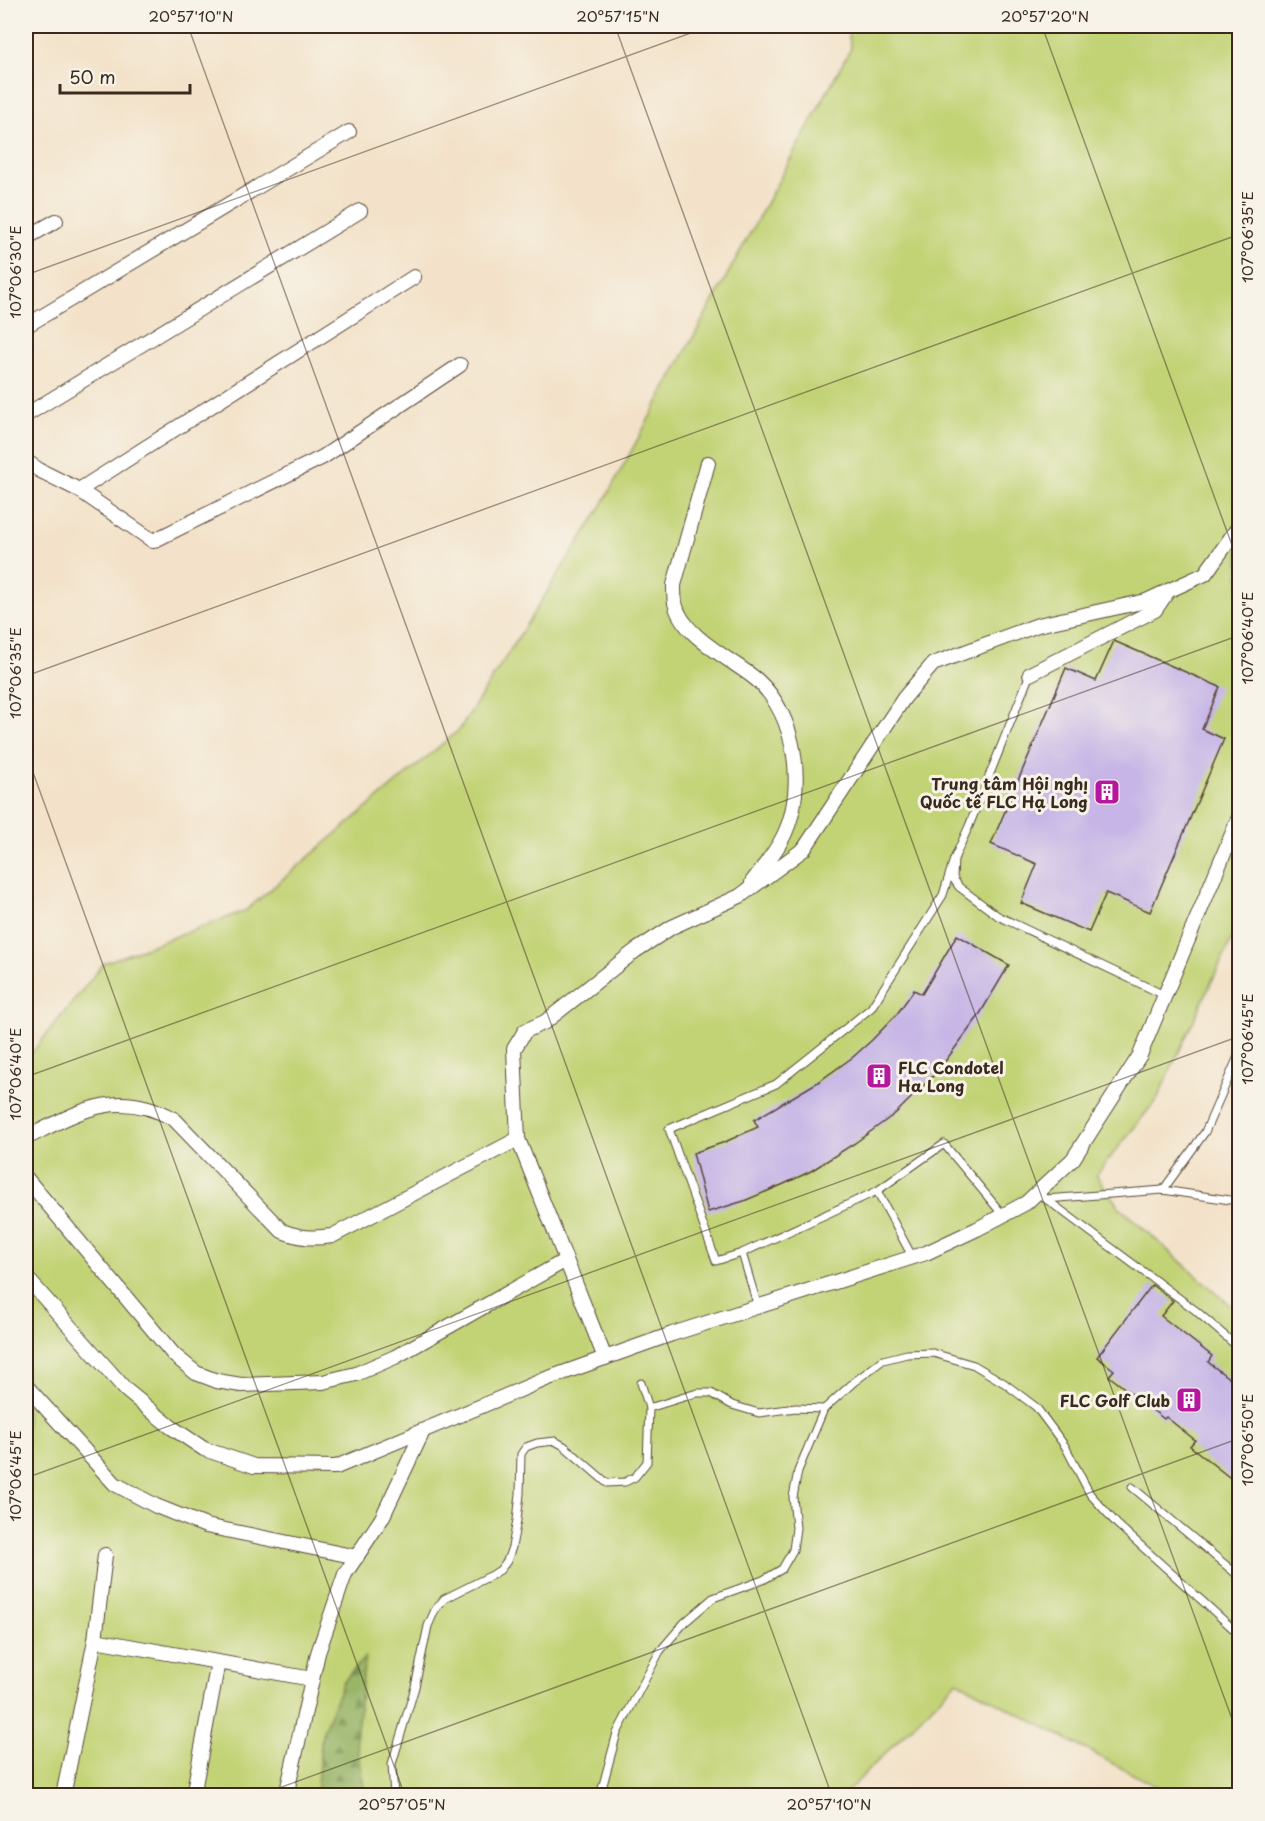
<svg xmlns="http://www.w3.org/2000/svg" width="1265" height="1821" viewBox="0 0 1265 1821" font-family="'Playpen Sans',sans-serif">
<defs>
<pattern id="forest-firs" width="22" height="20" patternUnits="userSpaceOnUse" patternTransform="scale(1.5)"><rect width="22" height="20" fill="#99b567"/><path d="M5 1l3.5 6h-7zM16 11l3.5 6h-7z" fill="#7e9354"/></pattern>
</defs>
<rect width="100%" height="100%" fill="#f7f3e8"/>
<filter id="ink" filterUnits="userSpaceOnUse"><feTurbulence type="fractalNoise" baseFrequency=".0167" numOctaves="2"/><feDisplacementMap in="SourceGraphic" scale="12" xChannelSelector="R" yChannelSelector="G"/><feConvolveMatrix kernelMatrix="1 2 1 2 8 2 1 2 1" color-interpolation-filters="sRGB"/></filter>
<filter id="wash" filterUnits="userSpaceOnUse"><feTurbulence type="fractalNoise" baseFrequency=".008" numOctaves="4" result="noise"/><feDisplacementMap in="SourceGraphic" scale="24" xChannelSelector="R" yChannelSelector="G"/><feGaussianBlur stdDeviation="1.35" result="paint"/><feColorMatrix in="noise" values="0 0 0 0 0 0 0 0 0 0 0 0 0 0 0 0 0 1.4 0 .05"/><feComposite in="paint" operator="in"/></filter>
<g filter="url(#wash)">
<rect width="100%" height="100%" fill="#f3e2c9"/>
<path fill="#c2d376" stroke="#7e7e4a" stroke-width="1.5" d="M847 26H1239V923L1157 1099 1096 1175 1120 1208 1239 1313V1795H1172L957 1681 844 1795 26 1796V1060L104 963 245 911 460 729 598 512 851 48Z"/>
<path fill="url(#forest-firs)" stroke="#6a7042" stroke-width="1.5" d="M365 1657 356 1739 365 1795H316L322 1734 343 1682Z"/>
<g id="blocks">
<g fill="#c6b5e6">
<path d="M1114 641 1220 687 1202 729 1224 739 1150 912 1106 893 1089 932 1021 903 1037 864 991 844 1066 668 1096 681Z"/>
<path d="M957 935 1009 965 978 1017 938 1071 896 1113 855 1143 811 1171 784 1184 744 1201 708 1212 693 1153 725 1142 758 1127 754 1120 818 1082 853 1057 872 1040 897 1014 914 990 922 994Z"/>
<path d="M1152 1285 1173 1301 1161 1316 1212 1356 1208 1362 1239 1386V1485L1190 1446 1195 1440 1166 1417 1164 1419 1109 1376 1114 1370 1097 1357Z"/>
</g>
</g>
</g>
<g filter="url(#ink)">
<use href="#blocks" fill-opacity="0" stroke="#574638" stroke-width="1.5"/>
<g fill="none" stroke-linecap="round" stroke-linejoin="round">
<g stroke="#574638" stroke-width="9">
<g id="lane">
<path d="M1030 674 969 826 954 859 953 878 959 887 998 916 1164 995"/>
<path d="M1163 1190 1205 1132 1240 1052"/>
<path d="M877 1191 944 1144 1003 1215"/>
<path d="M1038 1193 1195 1310 1240 1349"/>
<path d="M1046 1199 1163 1190 1230 1200H1240"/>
<path d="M742 1253 877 1191 913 1258"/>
<path d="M758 1307 742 1253 716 1261 669 1129 776 1084 871 1008 943 895 954 859"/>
<path d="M649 1408 697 1393H711L732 1405 759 1413 796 1408 824 1409"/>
<path d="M1132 1487 1240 1577"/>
<path d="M394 1796 392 1764 415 1687 428 1626 435 1610 444 1599 492 1575 500 1570 507 1561 512 1547 517 1520 520 1494 521 1454 526 1447 537 1443 555 1441 564 1446 607 1483 625 1482 635 1477 647 1462 649 1408 641 1383"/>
<path d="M600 1796 617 1733 660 1651 684 1623 713 1598 763 1580 782 1569 793 1550 796 1528 793 1497 798 1471 824 1409 854 1382 883 1360 907 1354 933 1353 974 1365 1004 1383 1036 1407 1065 1446 1090 1494 1117 1524 1240 1635"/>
</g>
</g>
<g stroke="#574638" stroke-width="16">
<g id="street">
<path d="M26 238 56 221"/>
<path d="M26 326 349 132"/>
<path d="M26 415 360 211"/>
<path d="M26 461 39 470 79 490 153 541 323 457 460 365"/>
<path d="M708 463 674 585C674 591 674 597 675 603 682 637 732 659 757 680 796 714 806 787 785 833 777 851 764 866 752 882"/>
<path d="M79 490 414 277"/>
<path d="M1030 674 1155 610 1168 591"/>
<path d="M26 1138C78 1112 117 1087 174 1119L282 1231C300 1238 313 1239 332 1236L518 1139"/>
<path d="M26 1178 174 1355 196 1373 217 1381 241 1385 323 1382 356 1374 395 1357 566 1260"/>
<path d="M26 1277 126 1390 171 1427 204 1449 254 1466 336 1467 546 1379 672 1334 926 1253 977 1229 1026 1203 1073 1159 1140 1055 1240 815"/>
<path d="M605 1358 518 1139 514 1049 525 1031 545 1022 635 951 672 927 740 896 804 849 904 698 933 664 1038 625 1146 601 1205 574 1240 525"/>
<path d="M26 1386 115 1484 156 1506 206 1526 357 1557"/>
<path d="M95 1640 312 1679"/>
<path d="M63 1796 95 1640 105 1555"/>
<path d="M193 1796 218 1662"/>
<path d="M286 1796 318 1653 345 1574 382 1518 423 1431"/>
</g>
</g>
<use href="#lane" stroke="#fff" stroke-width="7"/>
<use href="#street" stroke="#fff" stroke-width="14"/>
</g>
</g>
<path fill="none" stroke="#3b2a1e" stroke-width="1.5" stroke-opacity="0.45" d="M188 26 832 1796M615 26 1240 1741M1042 26 1240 567M26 275 710 26M26 676 1240 234M26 753 405 1796M26 1077 1240 635M26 1478 1240 1036M257 1796 1240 1438"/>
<defs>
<g id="building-square" transform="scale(1.35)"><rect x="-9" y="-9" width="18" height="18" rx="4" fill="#b5179e" stroke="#f7f3e8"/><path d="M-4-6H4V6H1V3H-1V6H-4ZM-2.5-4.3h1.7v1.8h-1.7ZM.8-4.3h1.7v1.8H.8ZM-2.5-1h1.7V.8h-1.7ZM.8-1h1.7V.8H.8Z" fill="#fff"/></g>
</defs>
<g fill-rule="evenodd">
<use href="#building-square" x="1107" y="792"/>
<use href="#building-square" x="879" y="1076"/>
<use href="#building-square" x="1189" y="1400"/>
</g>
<g text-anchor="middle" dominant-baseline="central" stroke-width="6" stroke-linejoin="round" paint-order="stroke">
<g font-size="16" font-weight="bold" fill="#3b2a1e" stroke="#f7f3e8" text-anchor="end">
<text x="1088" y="783">Trung tâm Hội nghị<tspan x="1088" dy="18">Quốc tế FLC Hạ Long</tspan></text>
<text x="898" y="1067" text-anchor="start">FLC Condotel<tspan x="898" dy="18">Ha Long</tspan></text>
<text x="1170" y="1400">FLC Golf Club</text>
</g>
</g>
<rect width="1265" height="1821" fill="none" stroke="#f7f3e8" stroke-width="66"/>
<path d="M60 84v9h130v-9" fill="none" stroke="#3b2a1e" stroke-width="3"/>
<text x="69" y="84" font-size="18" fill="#3b2a1e" stroke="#f7f3e8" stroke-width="4.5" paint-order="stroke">50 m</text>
<rect x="33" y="33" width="1199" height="1755" fill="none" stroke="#3b2a1e" stroke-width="2"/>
<g font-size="15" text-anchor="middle" fill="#3b2a1e">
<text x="191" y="22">20°57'10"N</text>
<text x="618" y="22">20°57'15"N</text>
<text x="1045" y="22">20°57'20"N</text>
<text transform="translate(1248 237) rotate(-90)" y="5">107°06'35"E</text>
<text transform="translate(16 272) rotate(-90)" y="5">107°06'30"E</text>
<text transform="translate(1248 638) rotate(-90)" y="5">107°06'40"E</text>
<text transform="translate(16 673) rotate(-90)" y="5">107°06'35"E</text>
<text transform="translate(1248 1039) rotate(-90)" y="5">107°06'45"E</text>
<text transform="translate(16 1074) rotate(-90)" y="5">107°06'40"E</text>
<text transform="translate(1248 1440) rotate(-90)" y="5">107°06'50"E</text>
<text transform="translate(16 1476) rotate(-90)" y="5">107°06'45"E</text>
<text x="402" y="1810">20°57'05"N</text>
<text x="829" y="1810">20°57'10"N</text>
</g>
</svg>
